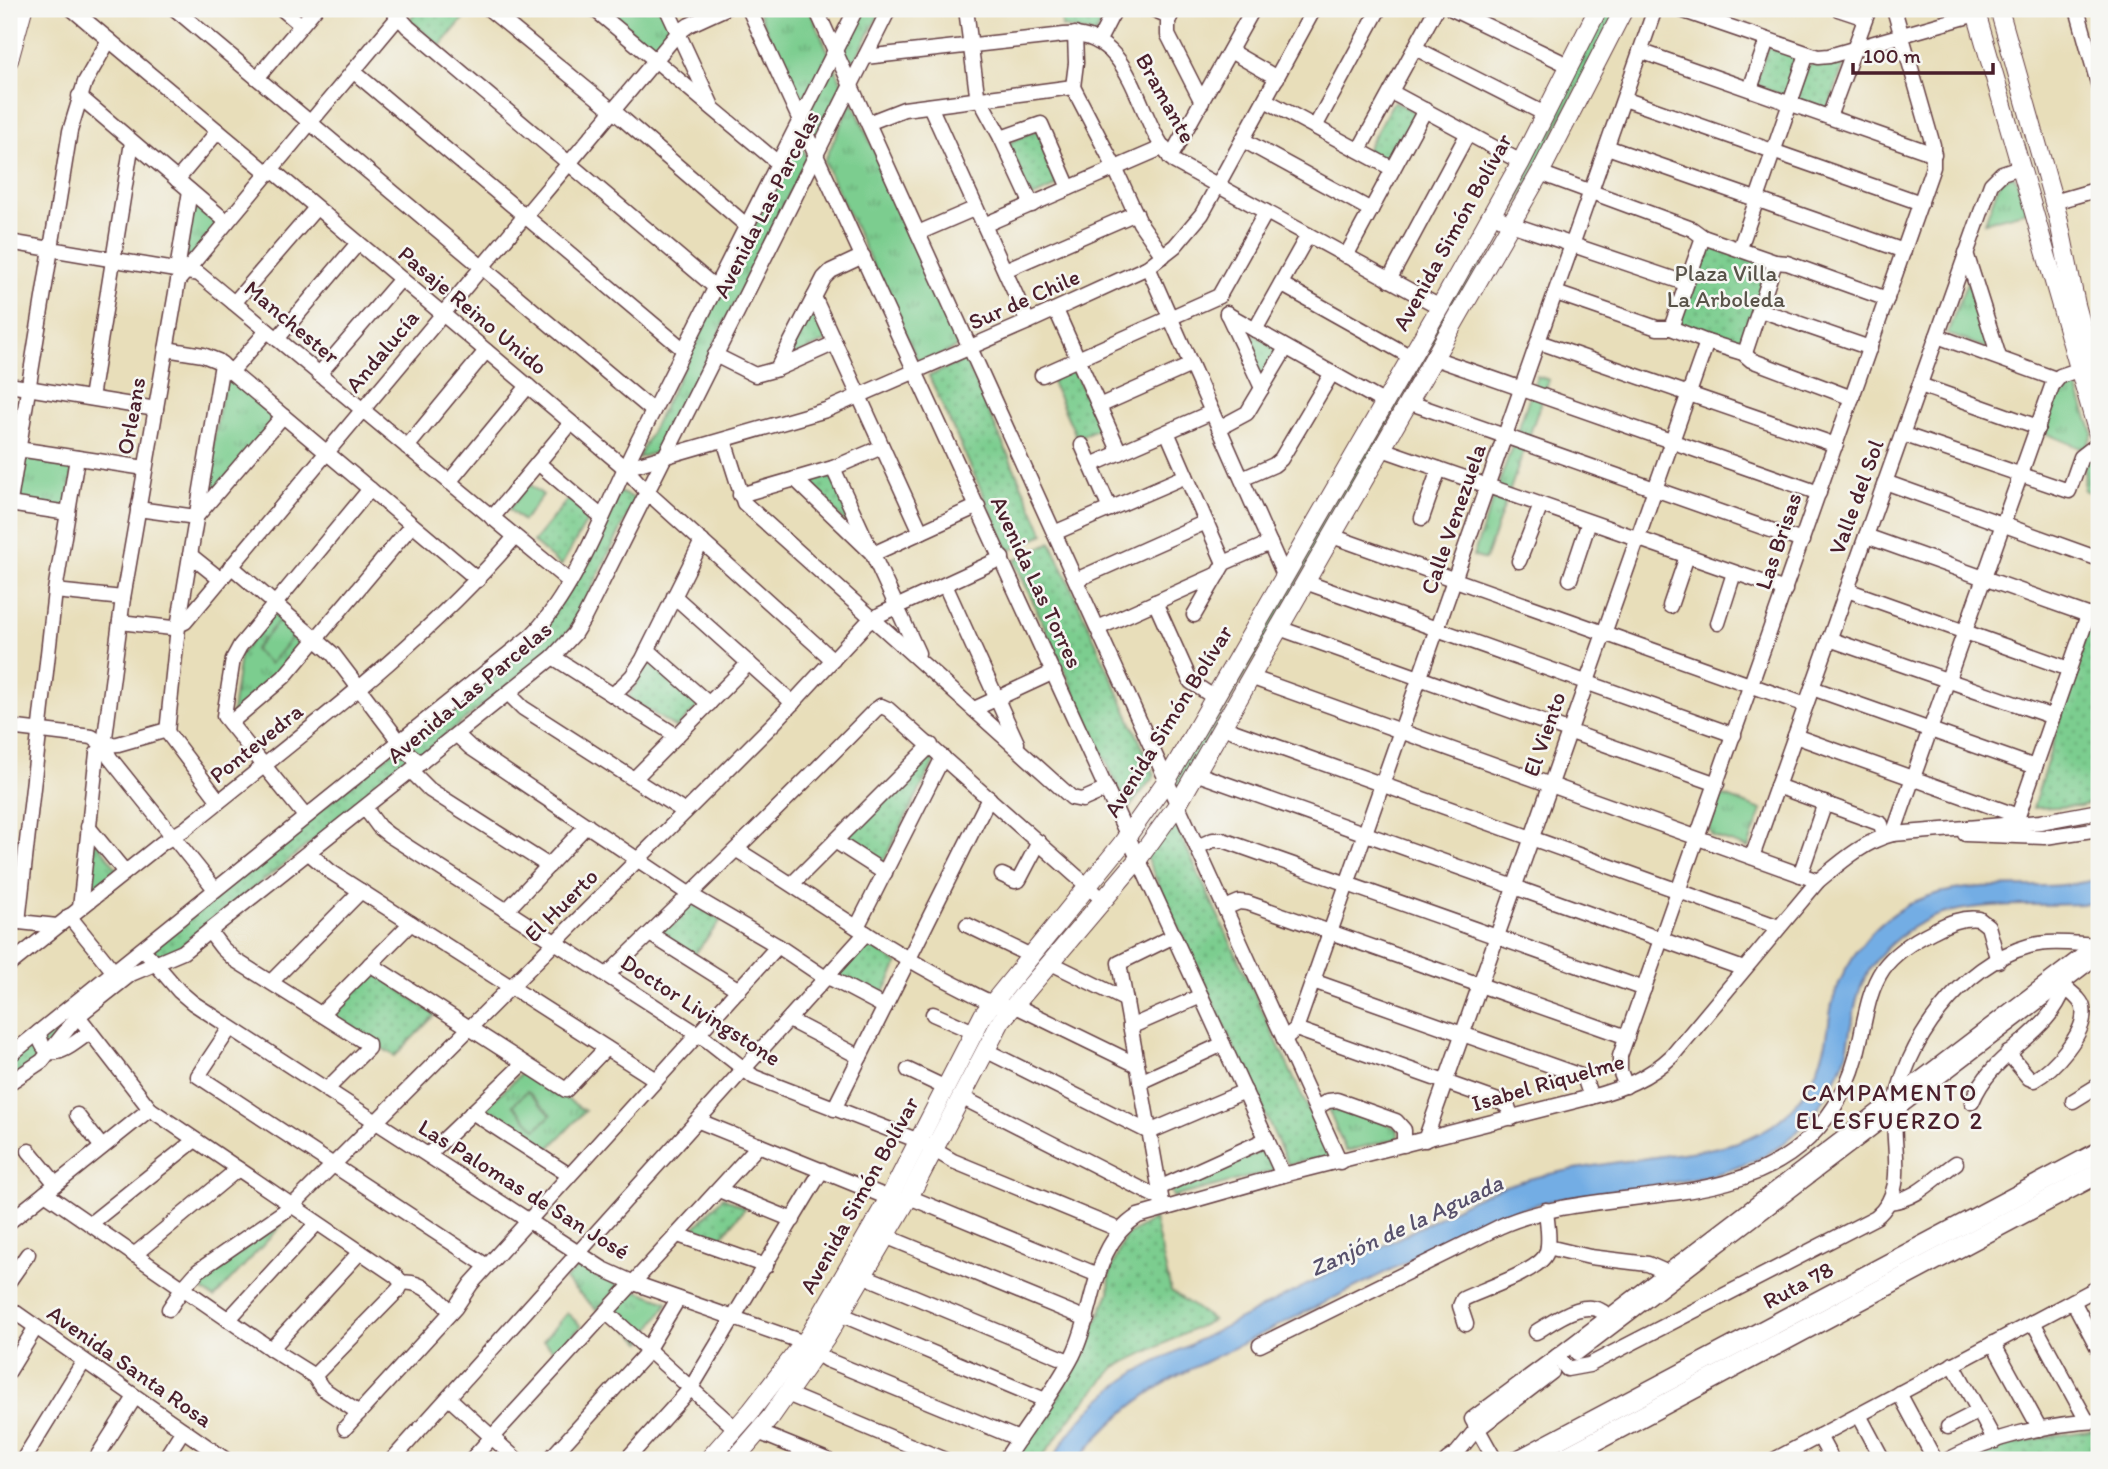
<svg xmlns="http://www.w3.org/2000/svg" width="2108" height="1469" viewBox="0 0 2108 1469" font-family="Itim,sans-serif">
<defs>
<pattern id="grass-tufts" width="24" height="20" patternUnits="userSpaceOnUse" patternTransform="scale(1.75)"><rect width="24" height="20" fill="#7bcd8f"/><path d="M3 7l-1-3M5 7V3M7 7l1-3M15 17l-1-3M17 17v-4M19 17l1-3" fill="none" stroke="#67a675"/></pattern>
<pattern id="park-dots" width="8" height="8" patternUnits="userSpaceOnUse" patternTransform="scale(1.75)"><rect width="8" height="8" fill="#7bcd8f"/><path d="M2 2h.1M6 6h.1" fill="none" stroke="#67a675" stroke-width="1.8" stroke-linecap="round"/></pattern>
</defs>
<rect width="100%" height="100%" fill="#f6f6f2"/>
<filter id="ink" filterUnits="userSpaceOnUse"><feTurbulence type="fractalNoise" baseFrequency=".0143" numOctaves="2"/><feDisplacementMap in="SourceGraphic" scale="14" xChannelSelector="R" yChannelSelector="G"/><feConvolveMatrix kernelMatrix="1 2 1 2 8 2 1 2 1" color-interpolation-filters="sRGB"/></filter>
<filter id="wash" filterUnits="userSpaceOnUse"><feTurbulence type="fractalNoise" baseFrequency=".00686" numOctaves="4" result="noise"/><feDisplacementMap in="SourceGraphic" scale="28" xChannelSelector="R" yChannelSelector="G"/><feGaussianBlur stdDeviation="1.57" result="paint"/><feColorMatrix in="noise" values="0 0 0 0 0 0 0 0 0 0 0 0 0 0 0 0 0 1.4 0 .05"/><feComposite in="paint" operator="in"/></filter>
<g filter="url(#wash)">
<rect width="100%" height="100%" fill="#e8deba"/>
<g fill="url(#grass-tufts)" stroke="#62765d" stroke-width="2">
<path d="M618 9H664L673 29 658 48H653L610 13Z"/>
<path d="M757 9H809L829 53 802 104 798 102Z"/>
<path d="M864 9H882L851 68 840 55Z"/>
<path d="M1602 9H1618L1510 218 1498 212Z"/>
<path d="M834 65 844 88 815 144 804 119Z"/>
<path d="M852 100 959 346 920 365 824 162Z"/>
<path d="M799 138 807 159 660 451 638 458Z"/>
<path d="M2013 176 2017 180 2027 211 1985 222 2000 181Z"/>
<path d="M192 199 219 224 184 270Z"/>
<path d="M1493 221 1503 226 1178 791 1172 778Z"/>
<path d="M1968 279 1989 349 1947 334Z"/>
<path d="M225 375 276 418 202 507Z"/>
<path d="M1537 376 1549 380 1485 560 1473 556Z"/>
<path d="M2074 379 2093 433 2085 450 2045 433 2060 384Z"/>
<path d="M2098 449 2099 455V496L2084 490 2085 463Z"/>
<path d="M22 456 74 463 66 512 14 501Z"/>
<path d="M275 611 310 639 272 683 231 719 240 655Z"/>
<path d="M1721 795 1762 810 1748 848 1712 836 1709 829Z"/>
<path d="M92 836 119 872 84 899Z"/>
<path d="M524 1071 585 1111 545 1153 480 1113Z"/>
<path d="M1334 1105 1394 1127 1398 1130V1137L1395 1139 1346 1151 1327 1107Z"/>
<path d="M1266 1149 1276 1170 1173 1197 1171 1189Z"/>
<path d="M291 1215 214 1298 194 1284Z"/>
<path d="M581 1263 596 1277 621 1285 597 1310 565 1280Z"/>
<path d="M630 1288 668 1302 642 1342 609 1312Z"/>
</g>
<g fill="url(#park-dots)" stroke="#62765d" stroke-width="2">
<path d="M419 9H472L440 46 409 20Z"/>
<path d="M1061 9H1084L1103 18 1096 34 1062 27Z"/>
<path d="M1768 47 1797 54 1800 59 1786 96 1755 85Z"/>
<path d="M1848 54 1826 114 1794 101 1807 66Z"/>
<path d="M1394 101 1418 114 1391 164 1366 150Z"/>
<path d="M1039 129 1063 183 1031 198 1006 144Z"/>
<path d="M1710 243 1765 262 1769 268 1743 345 1736 348 1681 328 1677 321 1703 246Z"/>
<path d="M813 304 828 340 786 360Z"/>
<path d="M1233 322 1282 352 1263 382Z"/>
<path d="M965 360 1044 534 1009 551 929 376Z"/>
<path d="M1073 368 1099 428 1077 438 1050 378Z"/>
<path d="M831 474 861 537 806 483Z"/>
<path d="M619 492 636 499 574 623 557 646 171 954 133 969 36 1062 9 1078V1060L536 637Z"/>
<path d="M569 498 590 516 561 566 533 542Z"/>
<path d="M1051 542 1155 775 1128 809 1014 560Z"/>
<path d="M2090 621 2099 624V801L2080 806 2033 808Z"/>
<path d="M650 659 701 704 676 728 628 697Z"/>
<path d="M927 752 935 760 882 864 844 839Z"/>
<path d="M1173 819 1330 1156 1288 1164 1145 855Z"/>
<path d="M690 901 721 920 692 958 654 936Z"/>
<path d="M864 941 898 964 880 1000 832 976Z"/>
<path d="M371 969 435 1015 395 1056 326 1014Z"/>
<path d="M723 1197 745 1208 716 1244 689 1234Z"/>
<path d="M1154 1219 1171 1291 1213 1320 1115 1367 1076 1411 1040 1460H1014L1058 1397 1084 1350 1109 1293 1110 1272 1125 1237Z"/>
<path d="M2099 1430V1460L2086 1457 2068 1460H1966C2008 1444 2054 1434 2099 1430Z"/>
</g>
<g fill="#7bcd8f" stroke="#62765d" stroke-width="2">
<path d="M529 484 543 495 523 521 509 509Z"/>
<path d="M279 621 295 634 270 664 254 650Z"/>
<path d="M527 1091 551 1115 536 1129 513 1105Z"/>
<path d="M567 1313 581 1326 557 1353 543 1341Z"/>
</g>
<path fill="#73ade4" stroke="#5e6688" stroke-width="2" d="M2099 879V903C2052 907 1995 901 1950 912 1908 922 1868 956 1857 999 1852 1018 1851 1039 1845 1058 1833 1090 1811 1122 1784 1143 1717 1194 1598 1182 1518 1210 1475 1225 1434 1249 1392 1269 1321 1304 1250 1339 1179 1375 1139 1397 1106 1423 1079 1460H1052C1073 1424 1103 1393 1138 1371L1442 1216C1507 1174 1586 1167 1661 1156 1695 1151 1732 1148 1763 1131 1796 1113 1818 1077 1826 1042 1829 1028 1829 1014 1833 1000 1846 958 1875 920 1916 901 1974 875 2039 895 2099 879Z"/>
</g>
<g filter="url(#ink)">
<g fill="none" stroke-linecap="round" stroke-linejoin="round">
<g stroke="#623c40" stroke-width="17">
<g id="minor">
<path d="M72 9 262 168 277 174 625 468 646 491 833 660"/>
<path d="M175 9 653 411"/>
<path d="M282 9 301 25"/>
<path d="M392 9 408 27 716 288"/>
<path d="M489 9 623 119 747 226"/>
<path d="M594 9 778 163"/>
<path d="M667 9 711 104"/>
<path d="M749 9 1283 1175"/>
<path d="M816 9 1340 1162"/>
<path d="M966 9 977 94 1001 138 1032 205"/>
<path d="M1099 9 1112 15"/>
<path d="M1153 9 1170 17"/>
<path d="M1174 9 1168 21V35L1202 102"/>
<path d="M1452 9 1570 66"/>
<path d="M1678 9 1818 57 1829 56 1969 16 1983 9"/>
<path d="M1838 9 1865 18"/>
<path d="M2077 9 2099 87"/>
<path d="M1098 42 1115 9"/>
<path d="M1415 48 1545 114"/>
<path d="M1230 51 1277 78"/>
<path d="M1640 51 1934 154"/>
<path d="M865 57 1064 35C1137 30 1135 125 1175 162L1440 307"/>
<path d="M353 71 684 350"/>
<path d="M257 78 315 9"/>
<path d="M1073 87 1115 168 1140 223 1163 256"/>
<path d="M1073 87 1076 63 1075 34"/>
<path d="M1750 89 1767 40"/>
<path d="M1391 92 1521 162"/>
<path d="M79 96 227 222"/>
<path d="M1624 99 1921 203"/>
<path d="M1265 100 1393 169"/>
<path d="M930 106 1028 322"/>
<path d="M1829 117 1869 9"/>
<path d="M868 123 904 109 1073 87"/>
<path d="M1315 127 1379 9"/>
<path d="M1001 138 1041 124 1069 188"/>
<path d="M1243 140 1371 210"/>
<path d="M1607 147 1904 251"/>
<path d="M1359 150 1436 9"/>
<path d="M1170 158 1253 9"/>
<path d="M1540 173 1692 229 1703 237 1775 262 1787 263 1887 299"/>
<path d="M177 180 218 131"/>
<path d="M2054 202 2099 189"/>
<path d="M1491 213 1511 224 1685 283"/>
<path d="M984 225 1164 147"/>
<path d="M918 233 976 208"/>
<path d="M9 242 199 274 570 582"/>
<path d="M1740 248 1807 54"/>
<path d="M1966 253 1999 357"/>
<path d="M1346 256 1425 110"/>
<path d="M1148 267 1284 575"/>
<path d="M177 270 190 191"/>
<path d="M1005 270 1136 213"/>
<path d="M1389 280 1468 133"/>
<path d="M1281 284 1411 357"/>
<path d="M1556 293 1657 328H1671L1707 342 1743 353 1751 360 1852 398"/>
<path d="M814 297 921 532"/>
<path d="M234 303 316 208"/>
<path d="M1056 310 1120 453"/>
<path d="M1760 310 1870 348"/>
<path d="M1227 313 1262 388"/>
<path d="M1227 314 1385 403"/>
<path d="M1671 328 1703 237"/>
<path d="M1255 330 1308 235"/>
<path d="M1937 336 2056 379"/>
<path d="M277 339 358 243"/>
<path d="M1539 342 1836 445"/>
<path d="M166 349 203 355 218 361 478 580"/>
<path d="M1743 353 1746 350 1775 262"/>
<path d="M715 355 755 375 777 369 835 343"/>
<path d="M1434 358 1819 493"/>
<path d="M777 369 824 278 831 271 863 256"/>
<path d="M231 372 267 331"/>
<path d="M319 374 401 279"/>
<path d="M1042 375 1219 296 1266 212"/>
<path d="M9 385 156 409"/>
<path d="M1920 385 2038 427"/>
<path d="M91 398 132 142"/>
<path d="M1408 402 1802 541"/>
<path d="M1099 406 1191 365"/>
<path d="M1219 428 1247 413 1286 348"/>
<path d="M1167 432 1224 563"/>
<path d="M1902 434 2069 491 2081 457 2099 443"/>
<path d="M724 440 744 503 1072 798 1082 800 1107 789"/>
<path d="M1082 445 1110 509"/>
<path d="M407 447 486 351"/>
<path d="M18 449 145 468"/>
<path d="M1382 449 1785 590"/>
<path d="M538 463 602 517"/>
<path d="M1091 465 1212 412"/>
<path d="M625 468 826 410 1028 322 1148 267 1175 246 1202 214 1314 9"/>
<path d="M833 468 918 653"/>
<path d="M795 479 873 554 978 506"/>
<path d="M1242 479 1274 465 1281 459 1332 373"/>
<path d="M449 482 528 386"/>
<path d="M1885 482 2099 559"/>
<path d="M740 495 833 468 882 447"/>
<path d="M9 504 68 513"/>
<path d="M9 508 70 131 85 82 109 40"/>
<path d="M138 509 196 517 283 416"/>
<path d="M492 518 571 423"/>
<path d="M1422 518 1439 469"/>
<path d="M1054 533 1186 476"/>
<path d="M1332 536 1806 705"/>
<path d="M1866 536 2099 619"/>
<path d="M190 555 220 579"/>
<path d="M1519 561 1541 505"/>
<path d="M231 566 333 654 409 754 421 763"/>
<path d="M1570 579 1589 522"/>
<path d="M1076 580 1206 522"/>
<path d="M1305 582 1734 735"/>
<path d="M945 585 1017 743"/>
<path d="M1847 590 2069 669"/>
<path d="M55 591 123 598"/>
<path d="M674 596 793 703"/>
<path d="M1155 602 1191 682 1215 698"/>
<path d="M1670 606 1687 556"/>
<path d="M1194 615 1224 563 1270 543"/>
<path d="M120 622 172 628 185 622 678 33 689 25 724 9"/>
<path d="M1718 623 1734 573"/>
<path d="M1098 628 1218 574"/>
<path d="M1279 628 1717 784"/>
<path d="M1829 639 2053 717"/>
<path d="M648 650 709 704"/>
<path d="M553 657 677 736"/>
<path d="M1250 677 1818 881"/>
<path d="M1812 688 2035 767"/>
<path d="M508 693 523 708 685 812"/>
<path d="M613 695 632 676 643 659 702 541"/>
<path d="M881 706 888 709 1102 899"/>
<path d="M974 709 1054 672"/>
<path d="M230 723 284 677 412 525"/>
<path d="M9 727 92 737 104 745 110 758 215 889"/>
<path d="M1222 727 1779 927"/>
<path d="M457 735 471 748 689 894 778 946 821 975 834 980 885 1007"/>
<path d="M1795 736 2018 816"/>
<path d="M104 745 118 744 167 730"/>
<path d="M411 771 430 790 549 866"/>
<path d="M1195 773 1744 969"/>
<path d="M634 779 749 663"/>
<path d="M1777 786 1881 824 1884 836"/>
<path d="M219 801 167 732 178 627 222 364"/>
<path d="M365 808 379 827 389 835 707 1040 754 1077 919 1141 953 1161 1120 1230"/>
<path d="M305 816 224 716 233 659 240 646 370 489"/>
<path d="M2019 823 2018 816 2088 615"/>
<path d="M88 827 125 872"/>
<path d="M1893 834 2052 386 2060 376 2081 369"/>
<path d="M1965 834 2045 837 2099 829"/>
<path d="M835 841 885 873"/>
<path d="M1197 847 1213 840H1223L1644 989"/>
<path d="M737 850C810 895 879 946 956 985 976 995 997 1009 1020 1008L1137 1065"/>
<path d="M309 853 331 872 655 1079"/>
<path d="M1752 857 1991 184 2002 173 2020 167"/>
<path d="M1002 875 1015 881 1019 880 1039 842"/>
<path d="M1800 875 1825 803"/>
<path d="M792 884 931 745"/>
<path d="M80 908 97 753 104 745 123 598 178 281 405 9"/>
<path d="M1225 908 1239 902 1248 903 1627 1037"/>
<path d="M506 911 587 825"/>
<path d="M69 916 114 972"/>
<path d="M10 921 57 926"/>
<path d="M18 922 55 591 77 458"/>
<path d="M967 925 1031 956"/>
<path d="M857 927 943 757"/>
<path d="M209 931 222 948 235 960 368 1044V1048L326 1090"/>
<path d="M650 934 739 990"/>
<path d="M149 956 179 991 193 1003 603 1269 634 1283 794 1339 827 1360 1019 1439"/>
<path d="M1049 962 1126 1000"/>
<path d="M370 964 566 1090 606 1048"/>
<path d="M9 965 162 843 185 829C299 736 419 649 515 537"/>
<path d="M607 975C697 888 787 800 875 710L881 706"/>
<path d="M1313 981 1581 1076 1585 1080 1591 1097"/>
<path d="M271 982 361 891"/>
<path d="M321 1014 411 923"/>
<path d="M933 1014 974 1032"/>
<path d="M78 1016 150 1109 396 1276 402 1283"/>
<path d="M789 1020 860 1057"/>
<path d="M1130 1027 1201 996"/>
<path d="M230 1028 198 1076 487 1266"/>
<path d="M1296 1029 1501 1102 1508 1107 1512 1118"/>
<path d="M39 1032C44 1071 73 1044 90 1032"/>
<path d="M1284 1039 1296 1029 1655 9"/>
<path d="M985 1050 1149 1132 1245 1091"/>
<path d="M2008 1053 2029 1078 2034 1080C2053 1069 2088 1032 2083 1008 2082 1000 2071 993 2065 987"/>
<path d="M9 1056 532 635C577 589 607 503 636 445 709 299 783 154 856 9"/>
<path d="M908 1070 946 1088"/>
<path d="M1140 1082 1223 1044"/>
<path d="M9 1083 42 1061 78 1016 131 974 183 952 553 657 574 634 585 616 889 9"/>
<path d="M1626 1086 1620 1071V1056L1933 167V145L1894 9"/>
<path d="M961 1097 1161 1199"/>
<path d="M2073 1101 2099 1085"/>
<path d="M1972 1102C1993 1050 2047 1038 2065 987L2059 981"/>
<path d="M1316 1108 1328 1101 1337 1100 1396 1121 1404 1130V1145"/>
<path d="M834 1109 989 798"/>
<path d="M472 1112 569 1175"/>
<path d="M77 1115 102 1147"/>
<path d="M699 1121 889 1198"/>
<path d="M1425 1140 1707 342"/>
<path d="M29 1151 56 1184"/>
<path d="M428 1155 524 1063"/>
<path d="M1159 1188 1267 1139"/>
<path d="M719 1190 793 1220"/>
<path d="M45 1193 271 1349 314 1376 322 1388 359 1413"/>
<path d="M909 1197 1098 1275"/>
<path d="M1889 1202C1918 1199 1934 1178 1956 1163"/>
<path d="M1163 1208 1119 963 1174 936"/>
<path d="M9 1222 150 1109"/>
<path d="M90 1224 195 1140"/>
<path d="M678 1235 766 1266"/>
<path d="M885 1236 1087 1319"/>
<path d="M1548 1247 1590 1257 1648 1264 1666 1272"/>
<path d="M134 1255 238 1169"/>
<path d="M862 1275 1069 1361"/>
<path d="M9 1281 28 1254"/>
<path d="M402 1283C420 1279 440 1299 451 1312"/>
<path d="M2073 1301 2099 1350"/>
<path d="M9 1308 226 1460"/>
<path d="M169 1309 183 1288 198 1271 292 1206 775 722 866 624 881 614 1002 558"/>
<path d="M606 1312 736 1429"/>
<path d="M840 1314 1045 1400"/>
<path d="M228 1320 317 1223"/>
<path d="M2033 1322 2087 1421"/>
<path d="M1466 1324 1460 1306 1463 1299C1481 1290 1538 1272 1546 1254 1551 1243 1547 1223 1546 1210"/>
<path d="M1536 1332C1556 1320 1587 1295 1608 1316"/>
<path d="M1993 1343 2040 1429"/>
<path d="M1260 1345 1501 1226C1595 1184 1734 1213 1809 1138 1835 1112 1852 1081 1859 1045 1865 1020 1868 991 1883 969 1895 952 1915 940 1933 931 1948 923 1962 917 1979 919L1988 926 1998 961"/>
<path d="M271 1349 360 1252"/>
<path d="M1577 1353 2099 955"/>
<path d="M1557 1356 1567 1369 1589 1365 1876 1217C1909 1189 1891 1148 1895 1112 1902 1044 1963 964 2029 946 2051 940 2076 944 2098 945"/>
<path d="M1953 1364 1995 1441"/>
<path d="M9 1371 36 1327"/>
<path d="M314 1376 399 1289 402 1283"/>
<path d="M1899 1393 1935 1460"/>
<path d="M787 1394 945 1460"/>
<path d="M449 1398 517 1460"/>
<path d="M1859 1415 1883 1460"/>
<path d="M1948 1427 1979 1411"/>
<path d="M345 1428 455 1308 471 1284 778 946"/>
<path d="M758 1432 827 1460"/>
<path d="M1819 1436 1832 1460"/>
<path d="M23 1460 84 1361"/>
<path d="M95 1460 135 1397"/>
<path d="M164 1460 183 1430"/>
<path d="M392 1460 866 933"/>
<path d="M471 1460 759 1145"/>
<path d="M549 1460 643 1357 678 1299"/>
<path d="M626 1460 691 1388 822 1170"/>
<path d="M1005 1460C1027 1425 1054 1392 1073 1355 1096 1309 1091 1245 1138 1216L1283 1175 1591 1097C1621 1089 1649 1078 1672 1056L1818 881C1840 863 1864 841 1893 834L2040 822 2099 811"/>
<path d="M1447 1460 1457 1453 1474 1432 1552 1372"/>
<path d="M1495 1460 1472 1419 1557 1356 2096 945"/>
<path d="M1774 1460 2099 1287"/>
<path d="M1948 1460C1990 1437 2052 1423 2099 1421"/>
</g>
</g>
<g stroke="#623c40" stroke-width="20">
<g id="major">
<path d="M1975 9 2099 437"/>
<path d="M1999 9 2058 217 2076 305 2099 387"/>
<path d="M9 60 23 9"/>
<path d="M708 1460 751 1411 809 1336 889 1198 983 1015 1121 845 1167 780 1440 307 1521 162 1598 9"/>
<path d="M734 1460 770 1418 826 1338 909 1197 1001 1021 1139 858 1178 804 1540 173 1624 9"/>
</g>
</g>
<g stroke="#623c40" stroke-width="22">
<g id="highway">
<path d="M1519 1460 2099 1152"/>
<path d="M1560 1460 2099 1173"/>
</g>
</g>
<use href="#minor" stroke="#fff" stroke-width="14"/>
<use href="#major" stroke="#fff" stroke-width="18"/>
<use href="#highway" stroke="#fff" stroke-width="19"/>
</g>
</g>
<g text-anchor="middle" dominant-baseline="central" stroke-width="5" stroke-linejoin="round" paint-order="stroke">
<g font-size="23" fill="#4a1f2b" stroke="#f6f6f2">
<text transform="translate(1166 98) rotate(61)">Bramante</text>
<text transform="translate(766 204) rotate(-63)">Avenida Las Parcelas</text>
<text transform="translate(1452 232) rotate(-61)">Avenida Simón Bolívar</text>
<text transform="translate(1024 299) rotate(-24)">Sur de Chile</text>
<text transform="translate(473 310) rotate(40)">Pasaje Reino Unido</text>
<text transform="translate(292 322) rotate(40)">Manchester</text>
<text transform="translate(382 351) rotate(-50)">Andalucía</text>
<text transform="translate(131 416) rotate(-80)">Orleans</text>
<text transform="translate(1856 497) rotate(-70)">Valle del Sol</text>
<text transform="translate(1453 519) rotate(-71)">Calle Venezuela</text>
<text transform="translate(1778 541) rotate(-71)">Las Brisas</text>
<text transform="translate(1037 582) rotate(65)">Avenida Las Torres</text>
<text transform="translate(469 692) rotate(-40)">Avenida Las Parcelas</text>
<text transform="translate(1168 721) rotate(-58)">Avenida Simón Bolívar</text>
<text transform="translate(1544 734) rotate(-71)">El Viento</text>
<text transform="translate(256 743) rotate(-39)">Pontevedra</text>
<text transform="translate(561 905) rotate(-45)">El Huerto</text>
<text transform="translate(701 1010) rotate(33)">Doctor Livingstone</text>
<text transform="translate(1548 1082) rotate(-16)">Isabel Riquelme</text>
<text transform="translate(524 1189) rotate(32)">Las Palomas de San José</text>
<text transform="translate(859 1195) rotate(-61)">Avenida Simón Bolívar</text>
<text transform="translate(1798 1285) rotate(-28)">Ruta 78</text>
<text transform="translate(130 1366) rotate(35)">Avenida Santa Rosa</text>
</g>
<g font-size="23" fill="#595349" stroke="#f6f6f2">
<text x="1726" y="273">Plaza Villa<tspan x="1726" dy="26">La Arboleda</tspan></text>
</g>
<g font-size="24" letter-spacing="2" fill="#4a1f2b" stroke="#f6f6f2">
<text x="1890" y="1092">CAMPAMENTO<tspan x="1890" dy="28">EL ESFUERZO 2</tspan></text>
</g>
<g font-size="24" font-style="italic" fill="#58516c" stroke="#f6f6f2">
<text transform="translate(1406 1225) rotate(-25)">Zanjón de la Aguada</text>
</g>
</g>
<rect width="2108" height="1469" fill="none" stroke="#f6f6f2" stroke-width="35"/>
<path d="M1853 63v10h140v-10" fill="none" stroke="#4a1f2b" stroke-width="3.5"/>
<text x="1863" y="63" font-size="21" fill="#4a1f2b" stroke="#f6f6f2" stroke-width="5" paint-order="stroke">100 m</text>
</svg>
